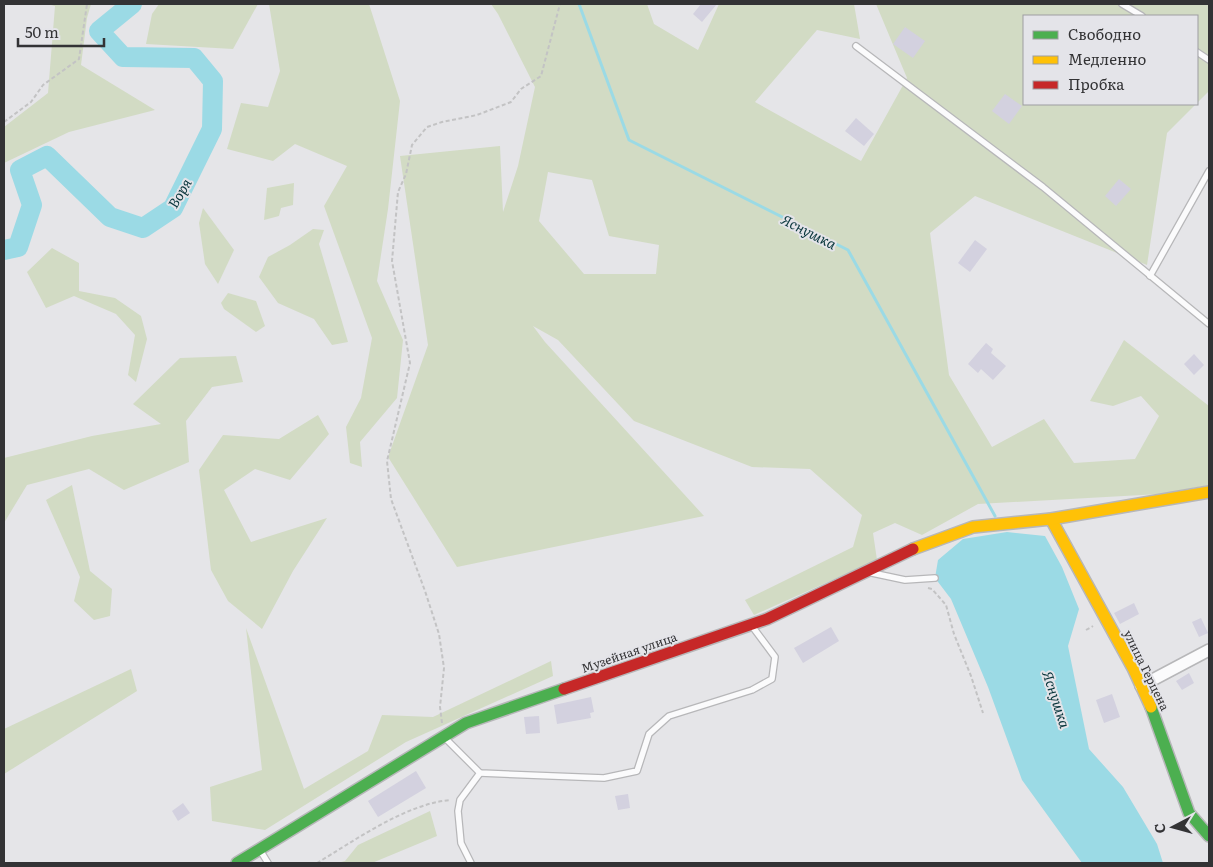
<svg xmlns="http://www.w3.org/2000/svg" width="1213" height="867" viewBox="0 0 1213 867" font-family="Literata,serif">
<rect width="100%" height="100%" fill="#e5e5e8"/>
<g fill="#d2dbc4" fill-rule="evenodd">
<path d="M47 4H91L87 18 81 65 155 110 69 132 4 163V127L48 93 55 6Z"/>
<path d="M159 4H258L233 49 146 44 152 14Z"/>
<path d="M269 4H369L400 101 388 209 377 281 403 340 397 398 360 442 362 467 350 463 346 427 361 398 372 338 324 206 347 166 295 144 273 161 227 149 241 103 268 107 280 71Z"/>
<path d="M491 4H647L654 24 698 50 719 4H854L860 39 817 30 755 102 861 161 907 78 876 4H1209V91L1197 103V16H1024V104H1196L1167 133 1147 265 975 196 930 233 949 375 992 447 1044 419 1074 463 1135 459 1159 416 1141 396 1113 406 1090 401 1124 340 1209 406V485L1160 494 978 504 922 535 895 523 873 533 877 560 754 615 745 600 853 547 862 515 810 469 752 467 634 421 558 340 533 326 545 342 704 516 457 567 388 457 428 345 400 156 500 146 503 212 518 166 535 87 498 14ZM548 172 592 180 609 236 659 245 656 274H584L539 221Z"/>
<path d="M294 183 293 205 281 208 279 216 264 220 267 188Z"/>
<path d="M203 208 234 250 218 284 205 264 199 223Z"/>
<path d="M313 229 324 230 319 244 348 342 332 345 314 319 278 303 259 277 268 257 290 245Z"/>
<path d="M52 248 79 263V291L115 298 141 316 147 339 136 382 128 375 135 335 116 314 74 296 46 308 27 272Z"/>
<path d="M228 293 256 301 265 326 256 332 224 309 221 303Z"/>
<path d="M236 356 243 382 212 387 186 421 189 462 124 490 89 469 27 485 4 523V458L92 436 161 424 133 404 180 358Z"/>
<path d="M318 415 329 434 290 480 255 469 224 490 251 542 327 518 293 571 262 629 228 601 211 570 199 470 223 435 279 439Z"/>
<path d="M72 485 90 571 112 589 110 616 94 620 74 601 80 577 46 500Z"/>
<path d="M246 628 304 789 368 751 382 715 433 717 551 661 553 676 406 742 265 830 212 821 210 787 262 770Z"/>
<path d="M131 669 137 691 4 774V729Z"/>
<path d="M430 811 437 836 372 863H337L345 861 358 845Z"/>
</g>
<path fill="#9bdae5" d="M1007 532 1045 536 1062 567 1079 609 1068 646 1089 749 1123 787 1157 844 1163 863H1082L1022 780 988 687 951 599 935 578 938 560 963 539Z"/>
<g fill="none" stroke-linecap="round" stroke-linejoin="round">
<path stroke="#9bdae5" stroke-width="3" d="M579 4 629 140 848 250 995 516"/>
<path stroke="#9bdae5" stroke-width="20" d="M4 250 18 247 32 205 20 170 47 156 110 217 143 228 173 208 212 129 213 81 194 58 123 57 99 31 132 4"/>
</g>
<g fill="#d3d1df">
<path d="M701 4H717L702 22 693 14Z"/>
<path d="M905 27 925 41 913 58 893 44Z"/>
<path d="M1005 94 1022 106 1009 124 992 111Z"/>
<path d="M856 118 874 134 864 146 845 131Z"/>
<path d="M1119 179 1131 189 1116 206 1105 196Z"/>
<path d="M975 240 987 249 970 272 958 263Z"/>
<path d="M986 343 993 349 991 353 1006 366 993 380 981 369 978 373 968 364Z"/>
<path d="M1194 354 1204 365 1194 375 1184 364Z"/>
<path d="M1134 603 1139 614 1120 624 1114 613Z"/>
<path d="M1201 618 1208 633 1199 637 1192 622Z"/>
<path d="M831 627 839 641 803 663 794 648Z"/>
<path d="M1189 673 1194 683 1182 690 1176 681Z"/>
<path d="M1112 694 1120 717 1104 723 1096 700Z"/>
<path d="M591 697 594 712 590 713 591 718 557 724 554 705Z"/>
<path d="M539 716 540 733 526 734 524 717Z"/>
<path d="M416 771 426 788 378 817 368 801Z"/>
<path d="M628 794 630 808 618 810 615 796Z"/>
<path d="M183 803 190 813 178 821 172 811Z"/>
</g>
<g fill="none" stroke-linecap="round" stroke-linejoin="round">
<g stroke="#b7b7b9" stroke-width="8">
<g id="lane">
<path d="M1122 4 1142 16"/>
<path d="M856 46 1043 187 1209 324"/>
<path d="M1197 52 1209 60"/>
<path d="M1150 276 1209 171"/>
<path d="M872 573 905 580 935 578"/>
<path d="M445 738 480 773 604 778 637 771 649 734 669 716 752 690 772 679 775 657 752 626"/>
<path d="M260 850 268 863"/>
<path d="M471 863 461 843 458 811 460 800 480 773"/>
</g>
</g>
<g stroke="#b7b7b9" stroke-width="14">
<path id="street" d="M1141 686 1209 650"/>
</g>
<g stroke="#b7b7b9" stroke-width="14">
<g id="fast">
<path d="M1151 707 1189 813 1209 836"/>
<path d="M237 863 466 723 564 689"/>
</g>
</g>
<g stroke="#b7b7b9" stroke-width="14">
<g id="slow">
<path d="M1051 519 1133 668 1151 707"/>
<path d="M913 549 973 527 1051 519 1209 492"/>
</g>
</g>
<g stroke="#b7b7b9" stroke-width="14">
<path id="jam" d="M564 689 767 619 913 549"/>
</g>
<g stroke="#c3c3c4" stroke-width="2" stroke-dasharray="4 2.5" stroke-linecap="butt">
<path d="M4 122 31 102 43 85 79 59 87 4"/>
<path d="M928 588 932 589 946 605 954 634 971 676 983 713"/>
<path d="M1086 630 1093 626"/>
<path d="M442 723 440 707 444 668 439 634 425 591 391 499 387 461 410 363 392 261 398 192 406 174 412 145 427 127 442 122 477 115 511 102 521 89 541 76 560 4"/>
<path d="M317 863C354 841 407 803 451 800"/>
</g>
<use href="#lane" stroke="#fbfbfc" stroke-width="5.5"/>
<use href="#street" stroke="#fbfbfc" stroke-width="11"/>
<use href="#fast" stroke="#4caf50" stroke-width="11"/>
<use href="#slow" stroke="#ffc107" stroke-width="11"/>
<use href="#jam" stroke="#c62828" stroke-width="11"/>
</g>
<g text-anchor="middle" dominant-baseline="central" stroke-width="4" stroke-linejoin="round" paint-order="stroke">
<g font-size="12" fill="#333335" stroke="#e4e4e9">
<text transform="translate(629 652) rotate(-19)">Музейная улица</text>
<text transform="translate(1147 670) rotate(64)">улица Герцена</text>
</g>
<g font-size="14" font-style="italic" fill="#08353b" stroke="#e4e4e9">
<text transform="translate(179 193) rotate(-60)">Воря</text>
<text transform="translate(809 231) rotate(27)">Яснушка</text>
<text transform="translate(1057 699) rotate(72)">Яснушка</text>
</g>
</g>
<rect width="1213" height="867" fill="none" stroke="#333335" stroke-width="10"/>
<rect x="1023" y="15" width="175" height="90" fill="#e4e4e9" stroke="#9d9da1"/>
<rect x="1033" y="31" width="25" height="8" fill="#4caf50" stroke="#9d9da1"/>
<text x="1068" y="40" font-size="15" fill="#333335">Свободно</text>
<rect x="1033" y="56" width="25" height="8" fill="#ffc107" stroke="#9d9da1"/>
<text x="1068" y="65" font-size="15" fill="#333335">Медленно</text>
<rect x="1033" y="81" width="25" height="8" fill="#c62828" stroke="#9d9da1"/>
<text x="1068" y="90" font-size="15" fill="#333335">Пробка</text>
<g transform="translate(1173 827) rotate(264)" stroke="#e4e4e9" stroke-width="4" paint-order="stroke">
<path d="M0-4L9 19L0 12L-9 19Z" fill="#333335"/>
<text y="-8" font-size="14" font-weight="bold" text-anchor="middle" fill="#333335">С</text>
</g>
<path d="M18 38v8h86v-8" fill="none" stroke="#333335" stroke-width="2.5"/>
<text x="25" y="38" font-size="15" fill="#333335" stroke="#e4e4e9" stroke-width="4" paint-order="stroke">50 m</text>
</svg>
